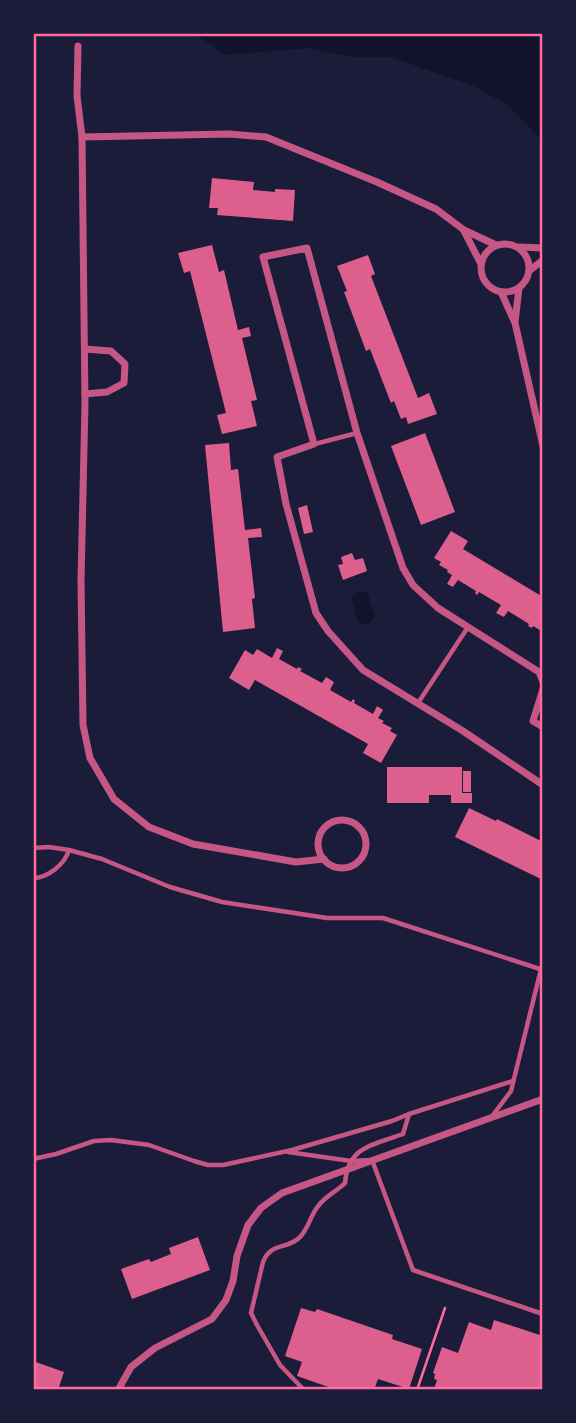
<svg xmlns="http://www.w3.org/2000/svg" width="576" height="1423" viewBox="0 0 576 1423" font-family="'Asap Condensed',sans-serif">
<rect width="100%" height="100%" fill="#1b1b3a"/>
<g fill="#12122b">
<path d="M192 33H543V142L508 105 472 85 390 57H351L309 48 224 55 211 44Z"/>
<path d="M358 591 367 592 375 616 370 623 365 624 358 622 351 597Z"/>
</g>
<g fill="#dd5f8e">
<path d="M212 178 254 182 253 190 275 192V189L295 190 293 221 217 215 218 208H209Z"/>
<path d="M212 245 219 272 224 270 238 330 249 327 251 336 242 338 257 400 251 401 257 426 222 434 217 415 226 413 190 271 184 273 178 253Z"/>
<path d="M368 255 375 274 371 276 418 398 429 393 437 414 408 424 406 417 401 419 394 401 391 403 370 349 366 351 344 292 347 291 337 266Z"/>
<path d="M425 433 455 512 421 525 391 446Z"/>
<path d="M229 443 231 470 238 469 245 530 261 528 262 537 248 538 255 598 252 599 255 628 223 632 205 445Z"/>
<path d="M307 505 313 532 304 534 298 508Z"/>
<path d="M451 531 468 541 463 549 543 597V632L533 626 532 628 528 626 529 624 508 611 504 617 496 613 501 605 479 592 477 595 475 593 476 591 458 580 453 587 447 584 452 575 447 572 448 570 439 565 441 562 434 558Z"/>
<path d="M352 553 355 560 363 558 367 571 343 580 338 565 343 564 341 557Z"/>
<path d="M277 648 283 651 279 659 297 669 298 667 302 669 300 671 322 683 326 677 334 682 330 690 351 702 353 699 355 701 354 703 373 714 377 706 383 710 378 718 384 721 382 723 392 728 390 731 397 735 381 763 363 753 368 744 255 680 249 690 229 678 245 650 253 655 257 649 272 658Z"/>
<path d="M387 767H462V793H472V803H451V795H429V803H387Z"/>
<rect x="463" y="771" width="8" height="21"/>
<path d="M469 808 496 821 497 819 543 842V880L455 837Z"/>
<path d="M198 1237 210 1270 132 1299 121 1269 149 1259 151 1262 171 1254 169 1248Z"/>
<path d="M301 1308 315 1312 317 1309 393 1335 392 1339 422 1349 409 1389 378 1379 374 1390H337L297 1376 302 1362 285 1356Z"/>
<path d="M494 1320 543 1336V1390L434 1389 437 1380 434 1379 435 1374 433 1373 442 1347 458 1353 469 1322 491 1330Z"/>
<path d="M33 1361 64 1372 58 1390H33Z"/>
</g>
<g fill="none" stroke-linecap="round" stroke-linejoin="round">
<path stroke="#ff6b9d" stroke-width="2.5" d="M417 1390 445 1308"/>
<g stroke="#c65784" stroke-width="4.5">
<path d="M315 444 357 433"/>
<path d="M418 703 468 627"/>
<path d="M33 848 49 847 69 850 102 859 170 887 222 902 327 918H383L540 969"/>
<path d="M33 878C48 878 65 864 69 850"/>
<path d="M493 1115 511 1091 541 969"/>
<path d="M288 1152 351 1161 372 1160 413 1270 543 1314"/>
<path d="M33 1159 56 1154 94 1141 111 1140 149 1145 194 1161 208 1165H223L292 1150 392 1121 409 1114"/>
<path d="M304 1390 280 1365 257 1325 251 1313 263 1262C271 1242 286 1250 299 1238 309 1229 310 1215 319 1205 326 1196 337 1191 345 1183 348 1146 373 1145 403 1134L409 1114 513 1081"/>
</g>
<g stroke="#c65784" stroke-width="7">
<path d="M78 46 77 96 82 137"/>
<path d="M464 231 481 264"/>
<circle cx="505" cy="268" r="24"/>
<path d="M519 247 543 248"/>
<path d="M529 271 543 260"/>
<path d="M501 292 515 323 543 446"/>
<path d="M515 322 519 288"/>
<path d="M85 349 111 351 125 364 124 383 107 392 85 394"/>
<path d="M543 682 539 672 438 608 413 585 403 568 357 433 307 248 263 257 314 444 277 457 286 504 316 613 328 631 363 670 463 731 543 785"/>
<path d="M543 689 533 721 543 727"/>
<circle cx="342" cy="844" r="24"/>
<path d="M324 859 296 862 193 844 149 827 114 799 90 758 83 725 81 581 85 404 82 137 229 134 266 137 377 182 436 209 464 230 496 245"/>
<path d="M118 1390 131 1367 155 1348 212 1319 226 1300 233 1281 237 1256 248 1225 261 1208 282 1193 543 1099"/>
</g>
</g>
<rect width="576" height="1423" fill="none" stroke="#1b1b3a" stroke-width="70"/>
<rect x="35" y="35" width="506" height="1353" fill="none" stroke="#ff6b9d" stroke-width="2.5"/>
</svg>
